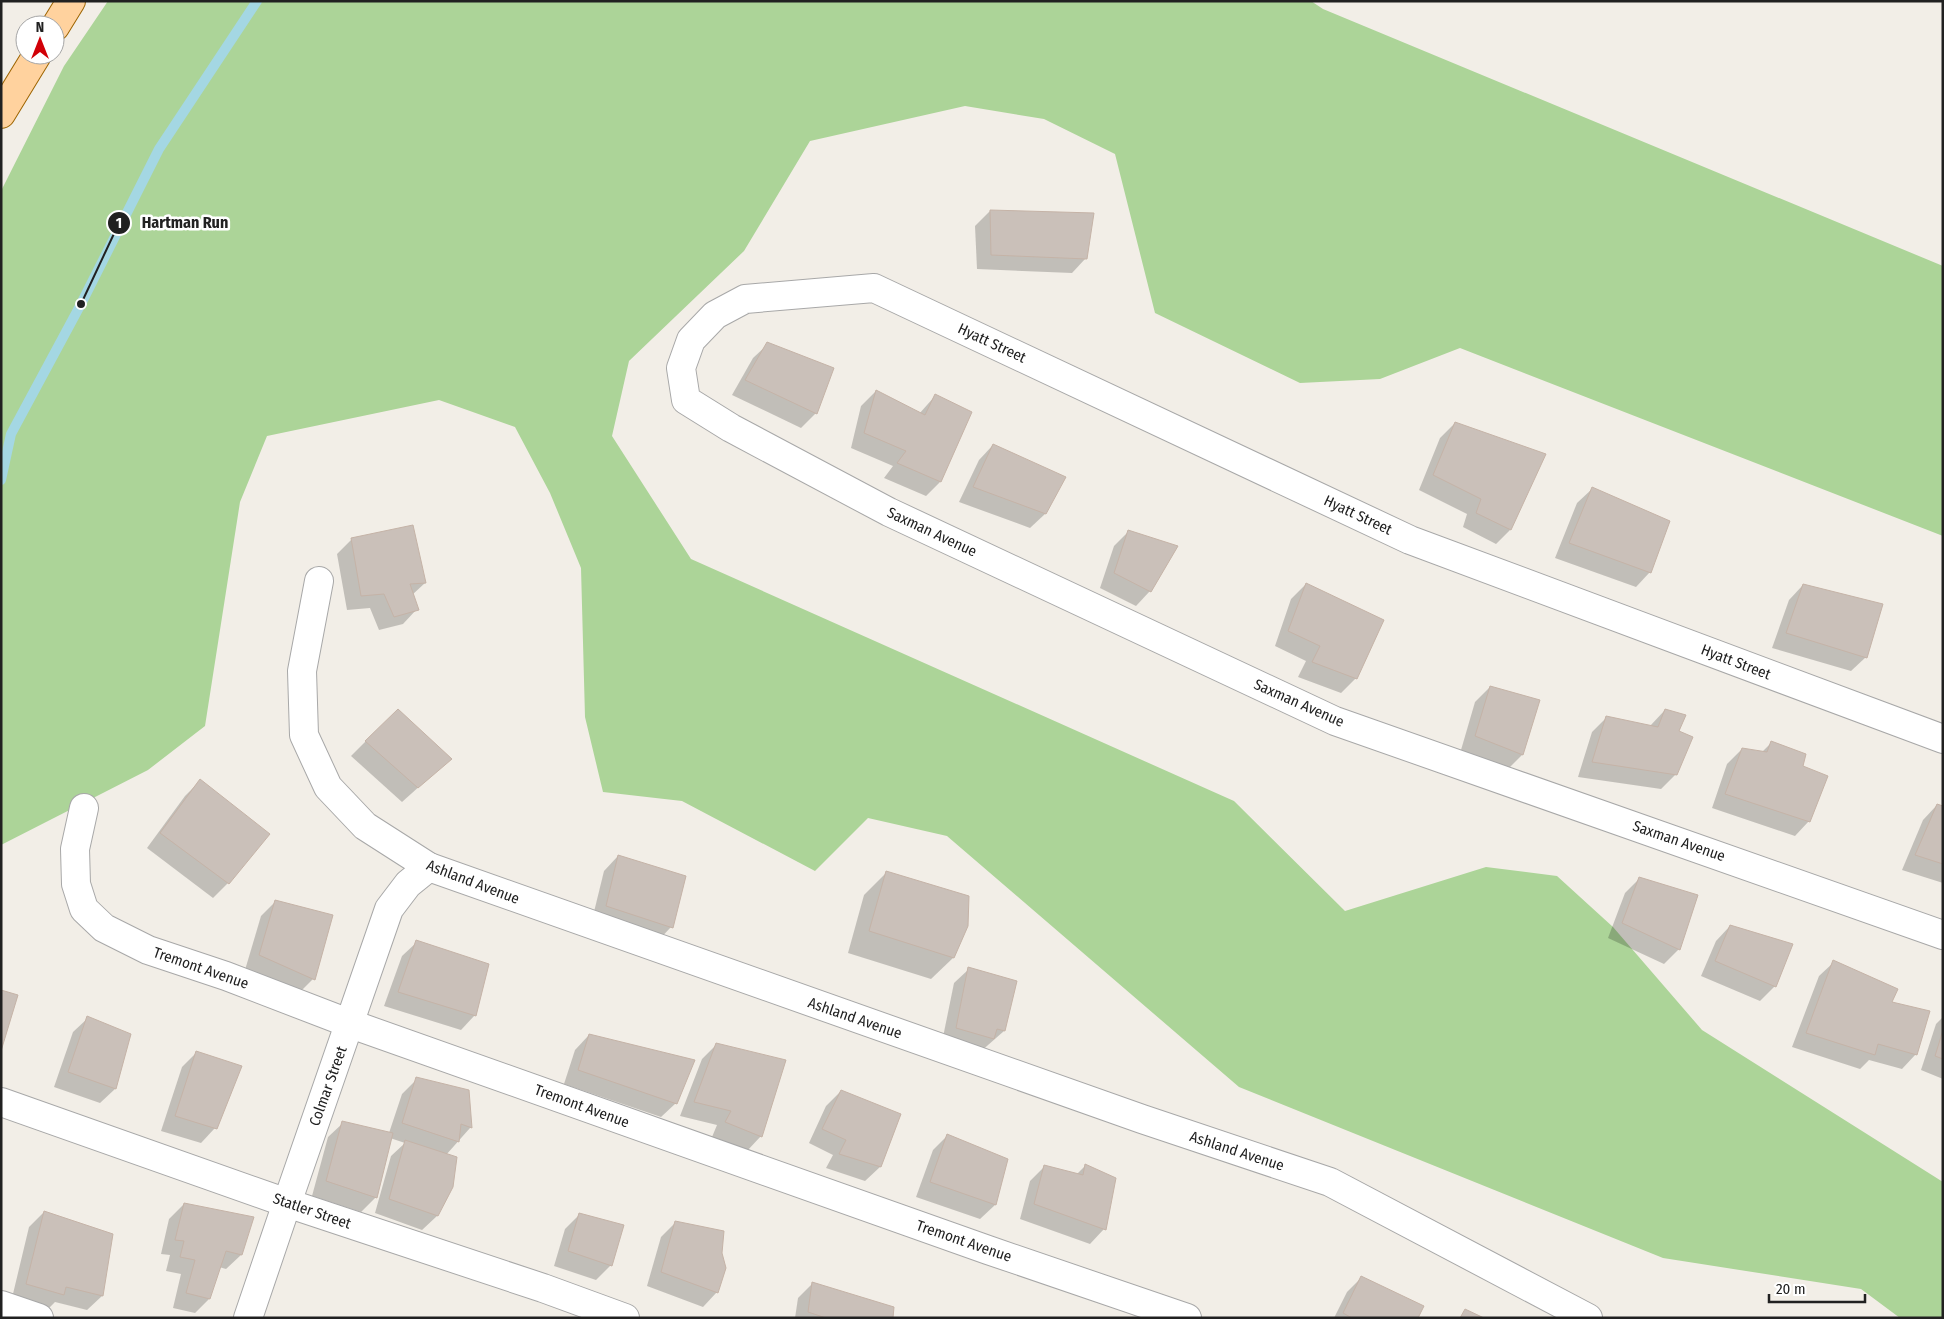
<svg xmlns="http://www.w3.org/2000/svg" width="1944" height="1319" viewBox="0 0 1944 1319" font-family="'Fira Sans Condensed',sans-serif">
<rect width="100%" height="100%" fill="#f2eee7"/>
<path fill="#acd498" d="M108 1H1311L1323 9 1943 266V536L1460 348 1380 379 1300 383 1155 313 1115 154 1044 119 965 106 810 141 744 251 629 361 612 436 691 559 1234 801 1345 911 1486 867 1557 876 1613 927 1702 1030 1943 1182V1318H1900L1861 1289 1663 1258 1239 1087 947 836 868 818 815 871 682 801 603 792 585 717 581 568 550 493 515 427 439 400 267 436 240 502 205 726 148 770 1 845V191L64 66Z"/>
<g fill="#0003">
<path d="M990 211 1086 258 1072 273 977 269 975 226Z"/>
<path d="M768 344 816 413 801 428 732 395 753 358Z"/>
<path d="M876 391 919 414 935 396 940 482 926 496 884 478 893 466 851 448 861 406Z"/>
<path d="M1455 423 1510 530 1496 544 1463 527 1467 514 1419 490 1440 438Z"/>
<path d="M993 445 1045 514 1030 528 959 502 979 460Z"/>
<path d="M1592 489 1650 572 1636 587 1555 558 1577 503Z"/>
<path d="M1128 532 1150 591 1136 606 1100 588 1114 546Z"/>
<path d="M352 539 425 583 412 595 417 609 403 624 379 630 370 608 347 610 337 554Z"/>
<path d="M1306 584 1356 678 1341 693 1298 677 1306 661 1275 646 1291 599Z"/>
<path d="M1803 585 1866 657 1851 671 1772 648 1789 600Z"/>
<path d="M1490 687 1539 701 1522 755 1508 769 1461 750 1475 702Z"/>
<path d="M1665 710 1677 732 1676 774 1661 789 1578 777 1592 732 1607 717 1650 726Z"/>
<path d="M366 741 450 759 402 802 351 756Z"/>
<path d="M1771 743 1801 766 1809 821 1795 836 1712 808 1727 764 1742 749 1761 753Z"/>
<path d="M200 781 268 834 228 883 213 898 147 848 185 796Z"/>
<path d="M1937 805 1943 807V883L1902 870 1923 820Z"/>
<path d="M618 856 671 927 657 942 592 920 604 871Z"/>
<path d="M886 873 953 958 931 979 848 953 864 895Z"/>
<path d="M1640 878 1679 949 1664 964 1608 938 1625 893Z"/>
<path d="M275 902 313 979 299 993 245 970 261 916Z"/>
<path d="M1730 926 1775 986 1760 1001 1701 976 1716 941Z"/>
<path d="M417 942 475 1015 461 1030 384 1006 402 956Z"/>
<path d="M1834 962 1890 1003 1916 1054 1902 1069 1869 1060 1860 1069 1792 1047 1819 976Z"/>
<path d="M969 969 1004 1031 979 1053 942 1042 954 983Z"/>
<path d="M1943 1017V1079L1921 1070 1936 1024Z"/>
<path d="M88 1018 115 1089 100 1103 54 1087 73 1032Z"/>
<path d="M589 1035 676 1103 661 1117 564 1084 575 1050Z"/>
<path d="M717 1044 761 1136 747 1151 712 1137 717 1125 680 1116 702 1059Z"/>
<path d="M196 1053 215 1128 201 1143 161 1131 182 1067Z"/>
<path d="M417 1079 468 1091 470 1128 446 1155 452 1186 437 1216 422 1230 375 1213 391 1156 405 1143 390 1138 376 1197 361 1212 312 1196 328 1137 343 1123 389 1133 402 1094Z"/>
<path d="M841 1091 899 1115 880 1167 865 1181 826 1168 833 1155 809 1143 826 1106Z"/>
<path d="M947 1136 1006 1160 995 1205 980 1219 916 1197 933 1150Z"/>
<path d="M1045 1166 1077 1174 1085 1166 1104 1229 1090 1244 1020 1219 1030 1181Z"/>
<path d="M184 1204 241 1255 226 1269 219 1267 209 1299 195 1313 173 1308 181 1274 166 1271 170 1255 161 1254 169 1219Z"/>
<path d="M44 1212 102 1296 87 1310 55 1302 48 1309 12 1298 29 1227Z"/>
<path d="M580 1214 611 1265 596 1280 554 1266 565 1229Z"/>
<path d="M675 1223 721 1253 717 1292 703 1307 647 1286 661 1237Z"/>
<path d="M1361 1278 1417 1318H1334L1347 1292Z"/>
<path d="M812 1284 892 1318H795L798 1298Z"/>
</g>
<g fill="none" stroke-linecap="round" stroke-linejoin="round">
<path stroke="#a4d7e3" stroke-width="10" d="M1 480 11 434 81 304 159 149 257 1"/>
</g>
<g fill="#cac0b9" stroke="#c5b3a7">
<path d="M990 210 1094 213 1087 259 991 255Z"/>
<path d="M767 342 834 368 817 414 745 380Z"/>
<path d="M876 390 925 415 935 394 972 412 941 482 897 463 906 451 864 433Z"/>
<path d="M1455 422 1546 454 1511 530 1476 513 1481 499 1433 475Z"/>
<path d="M993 444 1066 477 1046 514 973 487Z"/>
<path d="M1592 487 1670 521 1651 573 1569 543Z"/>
<path d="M413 525 426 583 410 584 419 610 394 617 384 594 361 596 351 538Z"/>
<path d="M1128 530 1178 546 1151 592 1114 573Z"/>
<path d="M1306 583 1384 620 1357 679 1312 662 1320 646 1288 631Z"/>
<path d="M1803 584 1883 604 1867 658 1786 633Z"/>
<path d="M1490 686 1540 700 1523 755 1475 736Z"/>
<path d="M398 709 452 759 418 788 365 741Z"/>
<path d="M1665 709 1686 715 1679 731 1693 737 1677 775 1592 762 1606 716 1658 727Z"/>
<path d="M1771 741 1806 754 1803 766 1828 776 1810 822 1725 794 1742 748 1767 752Z"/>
<path d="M200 779 270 834 229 884 160 833Z"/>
<path d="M1937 804 1943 806V864L1915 855Z"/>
<path d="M618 855 686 876 673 928 606 906Z"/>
<path d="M886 871 969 896 968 926 954 958 869 931Z"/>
<path d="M1639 877 1698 895 1680 950 1622 923Z"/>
<path d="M275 900 333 915 315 980 259 955Z"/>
<path d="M1730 925 1793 944 1776 987 1715 961Z"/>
<path d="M416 940 489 964 476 1016 398 992Z"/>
<path d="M1833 960 1898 989 1892 1002 1930 1011 1917 1055 1878 1044 1875 1055 1806 1033Z"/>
<path d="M968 967 1017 981 1005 1031 997 1029 994 1039 956 1028Z"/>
<path d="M1 990 18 995 1 1051Z"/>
<path d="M87 1016 131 1034 116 1089 68 1072Z"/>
<path d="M1943 1030V1059L1935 1056Z"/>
<path d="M589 1034 695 1060 677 1104 578 1070Z"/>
<path d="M716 1043 786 1060 762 1137 725 1122 731 1111 694 1102Z"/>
<path d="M196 1051 242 1066 217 1129 175 1116Z"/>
<path d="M416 1077 469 1090 472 1128 461 1124 459 1142 402 1123Z"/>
<path d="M841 1090 901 1114 881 1167 839 1154 846 1140 822 1129Z"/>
<path d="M342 1121 393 1133 377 1198 326 1181Z"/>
<path d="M947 1134 1008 1159 996 1205 930 1182Z"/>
<path d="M405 1140 457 1157 453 1187 438 1216 389 1199Z"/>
<path d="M1085 1164 1116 1178 1106 1230 1034 1204 1044 1165 1083 1175Z"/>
<path d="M184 1203 254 1217 242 1255 226 1251 210 1299 186 1293 195 1260 180 1257 184 1241 175 1240Z"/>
<path d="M44 1211 113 1234 103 1296 66 1287 64 1295 26 1284Z"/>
<path d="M579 1213 624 1225 612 1266 568 1251Z"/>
<path d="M675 1221 724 1231 722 1253 726 1268 718 1293 661 1272Z"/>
<path d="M1361 1276 1424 1306 1418 1318H1352L1343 1313Z"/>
<path d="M812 1282 894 1307 893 1318H826L808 1312Z"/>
<path d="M1465 1309 1484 1318H1460Z"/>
</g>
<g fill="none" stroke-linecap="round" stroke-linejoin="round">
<g stroke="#a8a8a8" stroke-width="30">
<g id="minor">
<path d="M319 581 302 671 304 735 328 787 365 826 429 867 1142 1119 1330 1182 1588 1318"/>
<path d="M1943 739 1410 540 874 288 745 299 715 315 691 340 681 368 686 400 731 428 889 512 1335 721 1943 935"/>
<path d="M84 808 75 849 76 884 84 909 104 928 148 950 226 976 351 1024 988 1250 1187 1318"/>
<path d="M1 1102 287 1203 543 1288 625 1318"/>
<path d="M1 1305 39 1318"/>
<path d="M248 1318 287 1203 389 909 408 884 429 867"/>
</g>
</g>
<g stroke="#9d6400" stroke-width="30">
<g id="major">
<path d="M55 27 71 1"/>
<path d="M1 114 37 55"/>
</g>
</g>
<use href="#minor" stroke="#fff" stroke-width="28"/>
<use href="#major" stroke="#ffd29e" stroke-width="28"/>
</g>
<g text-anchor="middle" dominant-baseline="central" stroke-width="5" stroke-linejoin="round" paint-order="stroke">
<g font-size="15" fill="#212121" stroke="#fff">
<text transform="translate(992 343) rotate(25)">Hyatt Street</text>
<text transform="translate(1358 515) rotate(25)">Hyatt Street</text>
<text transform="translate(932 532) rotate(25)">Saxman Avenue</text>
<text transform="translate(1736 662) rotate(21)">Hyatt Street</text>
<text transform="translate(1299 703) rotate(24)">Saxman Avenue</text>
<text transform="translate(1679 841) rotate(19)">Saxman Avenue</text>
<text transform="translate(473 882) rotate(21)">Ashland Avenue</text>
<text transform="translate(201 968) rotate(19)">Tremont Avenue</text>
<text transform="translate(855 1018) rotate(19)">Ashland Avenue</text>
<text transform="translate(328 1086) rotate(-70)">Colmar Street</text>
<text transform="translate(582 1106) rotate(20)">Tremont Avenue</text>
<text transform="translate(1237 1151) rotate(18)">Ashland Avenue</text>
<text transform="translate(312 1211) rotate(19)">Statler Street</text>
<text transform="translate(964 1241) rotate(19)">Tremont Avenue</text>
</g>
</g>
<path fill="none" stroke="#212121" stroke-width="2" d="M81 304L119 223"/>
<g fill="#212121" stroke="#fff" stroke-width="2">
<circle cx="81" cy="304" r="5"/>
<circle cx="119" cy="223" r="12"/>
</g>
<g font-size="15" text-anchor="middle" font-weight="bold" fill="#fff">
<text x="119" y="228">1</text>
</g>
<g font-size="16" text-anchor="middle" font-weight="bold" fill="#212121" stroke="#fff" stroke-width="5" stroke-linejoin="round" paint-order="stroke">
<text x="185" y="228">Hartman Run</text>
</g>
<rect width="1944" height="1319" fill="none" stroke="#212121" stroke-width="5"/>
<g transform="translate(40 40)"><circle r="24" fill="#ffffff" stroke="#a6a6a6"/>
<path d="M0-4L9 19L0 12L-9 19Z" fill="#d10007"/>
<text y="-8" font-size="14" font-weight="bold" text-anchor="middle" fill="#212121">N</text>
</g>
<path d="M1769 1294v8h96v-8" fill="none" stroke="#212121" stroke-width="2.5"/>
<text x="1776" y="1294" font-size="15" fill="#212121" stroke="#ffffff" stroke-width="4" paint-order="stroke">20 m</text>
</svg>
